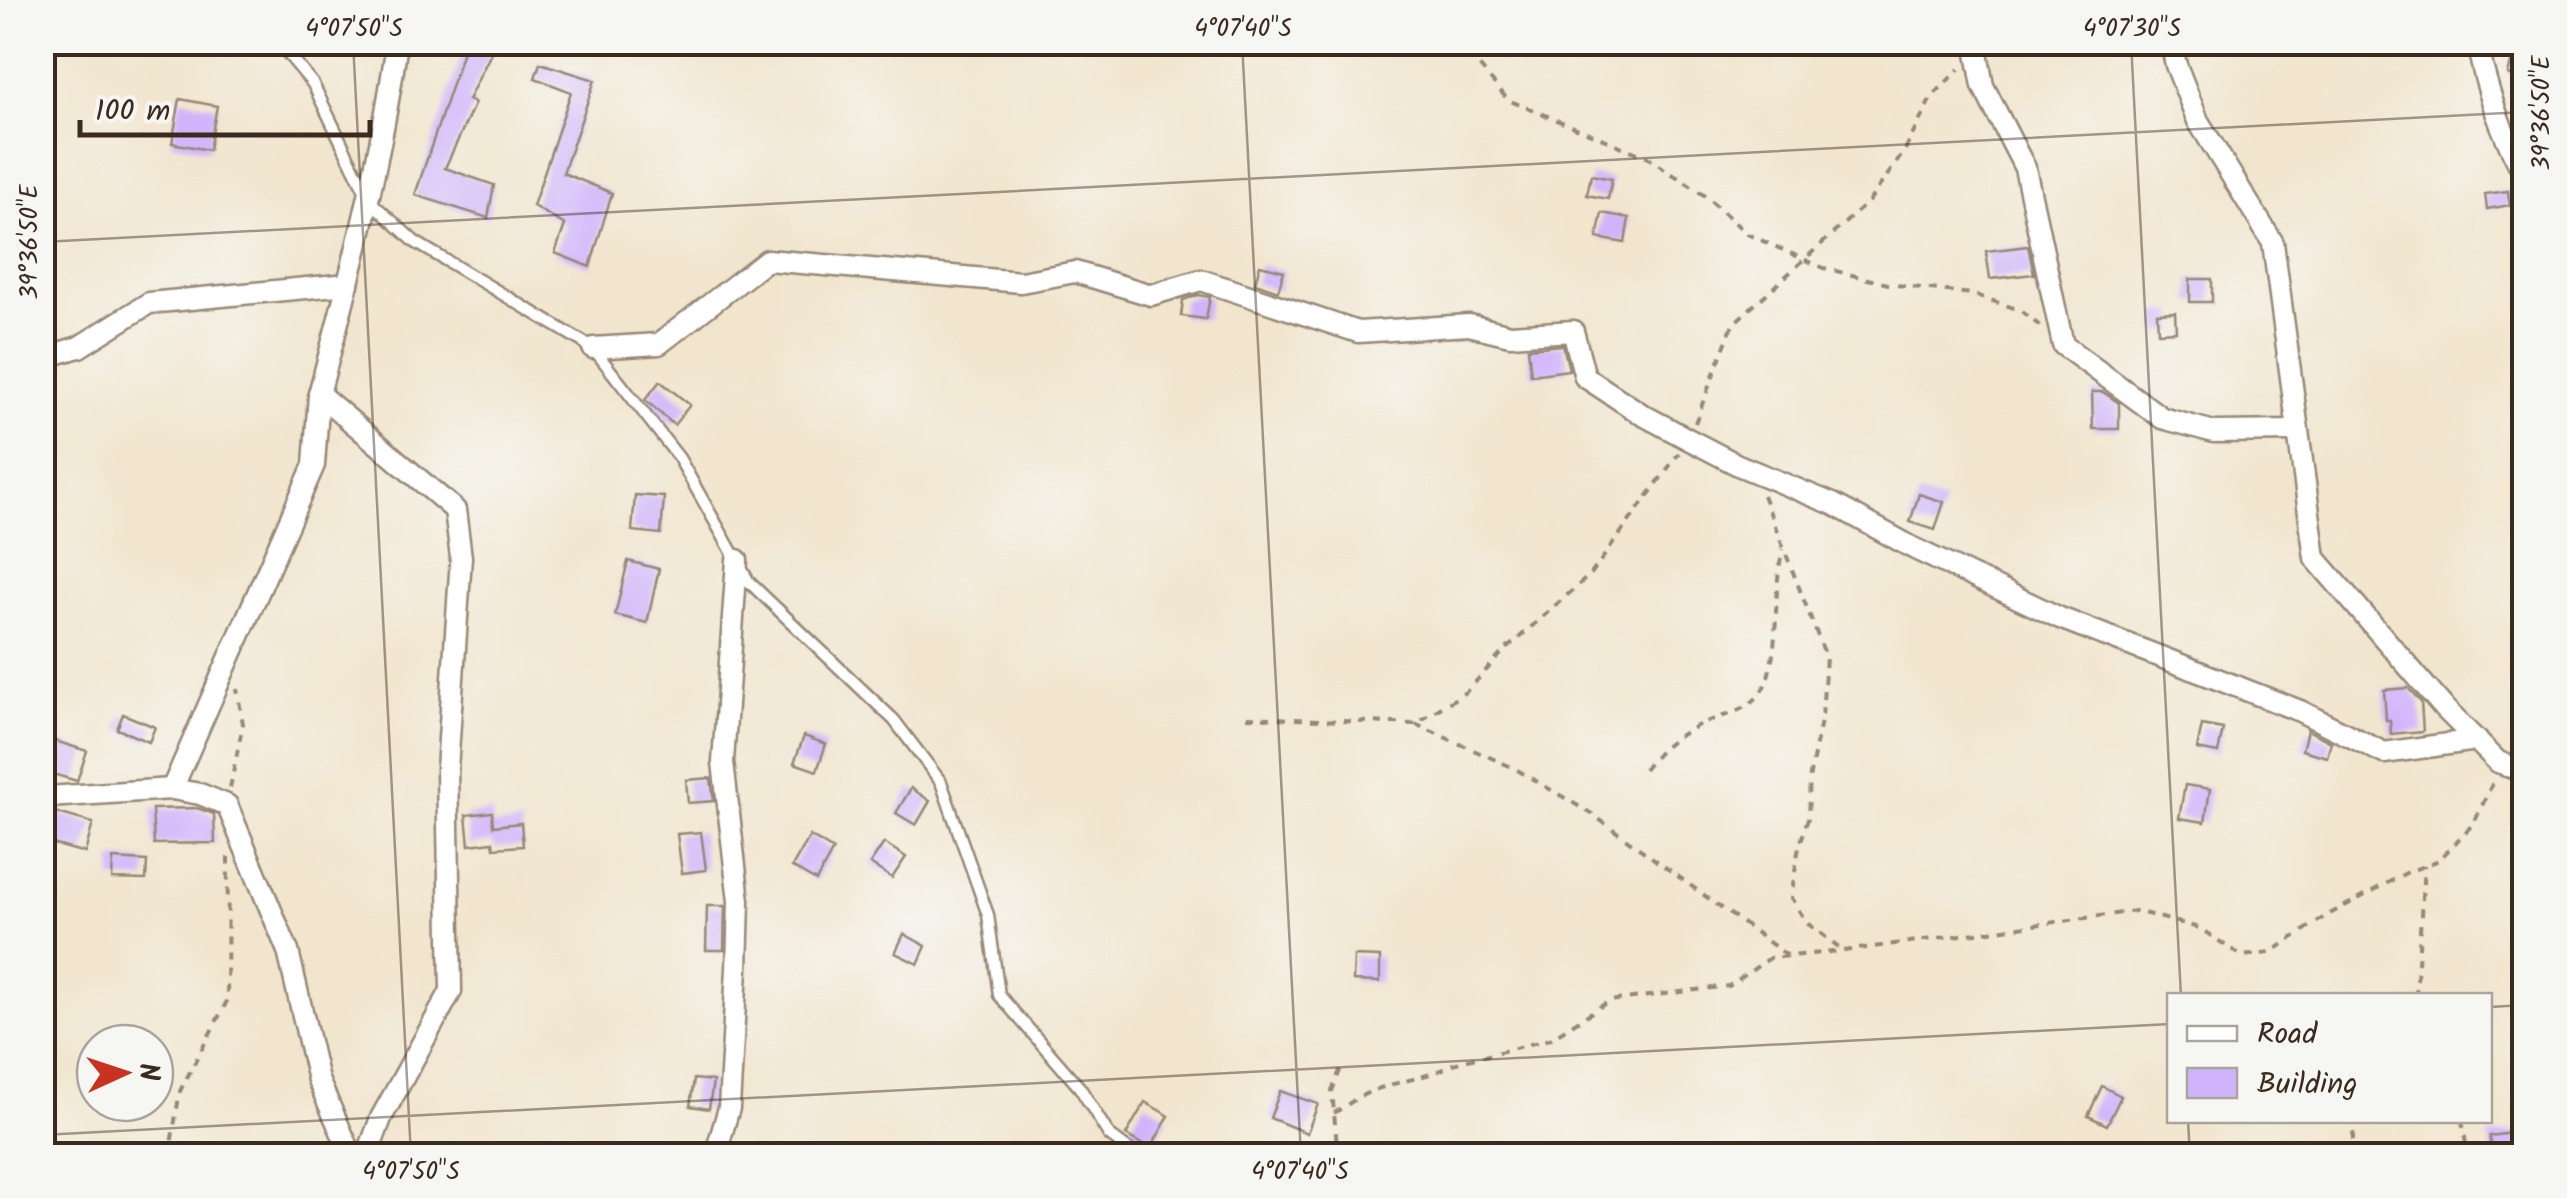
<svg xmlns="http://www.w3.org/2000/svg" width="2567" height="1198" viewBox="0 0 2567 1198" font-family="Kalam,sans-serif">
<rect width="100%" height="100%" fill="#f6f6f2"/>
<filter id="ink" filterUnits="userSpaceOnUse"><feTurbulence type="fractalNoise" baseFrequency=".01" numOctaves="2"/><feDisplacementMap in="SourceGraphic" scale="20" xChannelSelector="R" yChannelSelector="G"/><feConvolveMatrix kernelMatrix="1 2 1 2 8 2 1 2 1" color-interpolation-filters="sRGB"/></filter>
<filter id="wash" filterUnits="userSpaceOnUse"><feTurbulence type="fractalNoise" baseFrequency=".0048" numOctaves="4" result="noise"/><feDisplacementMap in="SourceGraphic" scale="40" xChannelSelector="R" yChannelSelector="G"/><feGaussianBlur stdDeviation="2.25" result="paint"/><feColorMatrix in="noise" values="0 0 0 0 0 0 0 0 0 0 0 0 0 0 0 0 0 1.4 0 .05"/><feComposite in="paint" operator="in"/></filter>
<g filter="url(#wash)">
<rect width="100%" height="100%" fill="#f1e5cd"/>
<g id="blocks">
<g fill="#d0b4fb">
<path d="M466 42H486L494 47 468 100 475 103 445 168 494 185 488 218 415 195Z"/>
<path d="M2516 42H2524V80L2508 75Z"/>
<path d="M540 63 595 80 563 173 612 193 590 267 555 253 565 225 533 206 571 92 535 78Z"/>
<path d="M180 99 217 106 209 150 172 143Z"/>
<path d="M1591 175 1612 179 1608 199 1587 195Z"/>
<path d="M2508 191 2510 205 2487 209 2485 194Z"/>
<path d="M1602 213 1629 218 1625 243 1597 238Z"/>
<path d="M2028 246 2034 274 1990 279 1986 251Z"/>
<path d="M1260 265 1284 271 1278 291 1255 283Z"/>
<rect x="2190" y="279" width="22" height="23"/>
<path d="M1198 295 1210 297 1206 319 1181 316 1183 300Z"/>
<path d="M2175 312 2176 331 2158 332 2157 313Z"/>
<path d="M1563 345 1569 370 1531 375 1528 348Z"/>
<path d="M660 381 690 405 674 425 645 400Z"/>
<path d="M2092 392H2103L2119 403V429H2093Z"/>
<path d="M1919 494 1944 502 1935 530 1910 522Z"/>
<path d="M635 495 664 497 661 534 632 531Z"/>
<path d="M628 561 659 569 647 623 615 615Z"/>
<path d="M2408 688 2421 702 2423 731 2391 734 2390 720H2386L2384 690Z"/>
<path d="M123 714 155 727 149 742 117 729Z"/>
<path d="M2202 725 2223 729 2218 753 2197 749Z"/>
<path d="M2307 730 2331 742 2327 757 2302 750Z"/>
<path d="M804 736 826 744 817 771 794 763Z"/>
<path d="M55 741 87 751 77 781 42 771V742L54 746Z"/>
<path d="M711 778 714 801 688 803 686 780Z"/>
<path d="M2185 785 2210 789 2205 822 2179 818Z"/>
<path d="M911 788 930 801 916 825 896 813Z"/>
<path d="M197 808 214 814 215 843 154 844 152 809Z"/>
<path d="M51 811 93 823 85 853 42 841V814Z"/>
<path d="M492 812 493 826 521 823 523 846 494 848 493 842 469 845 466 815Z"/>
<path d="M701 832 706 870 682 873 677 834Z"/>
<path d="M810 836 833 850 816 881 792 867Z"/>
<path d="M884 843 906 857 892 878 870 864Z"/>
<path d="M113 859 147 861 146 880 112 879Z"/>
<path d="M707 906H725L724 950H706Z"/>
<path d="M904 934 926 946 918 964 895 953Z"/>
<path d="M1354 956 1380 957V982L1353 981Z"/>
<path d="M694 1079 713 1081 709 1109 690 1106Z"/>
<path d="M2102 1086 2121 1096 2107 1125 2088 1116Z"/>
<path d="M1280 1091 1318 1104 1307 1133 1270 1118Z"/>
<path d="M1145 1102 1169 1116 1150 1149 1126 1135Z"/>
<path d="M2519 1132 2522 1154 2492 1156 2489 1136Z"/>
</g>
</g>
</g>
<g filter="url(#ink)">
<use href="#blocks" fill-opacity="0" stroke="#968876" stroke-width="2.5"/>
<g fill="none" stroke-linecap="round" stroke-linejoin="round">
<g stroke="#968876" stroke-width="15">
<path id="service" d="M278 42 313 84 370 201 415 242 593 348 679 458 749 582 894 720 941 782 988 915 999 995 1080 1088 1109 1135 1137 1156"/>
</g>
<g stroke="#968876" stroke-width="25">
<g id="minor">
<path d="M1975 42 1983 86 2025 168 2063 345 2162 418 2214 432 2298 431"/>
<path d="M2171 42 2176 65 2198 121 2273 243 2315 558 2445 709 2498 762 2524 771"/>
<path d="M2477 42C2486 89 2500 131 2524 173"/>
<path d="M593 348 659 344 767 260 1021 282 1075 272 1151 295 1201 280 1358 332 1469 325 1510 335 1573 331 1585 377 1643 415 1688 439 1738 465 1833 504 1915 549 2060 618 2300 711 2384 753 2477 740"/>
<path d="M42 358 79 347 149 303 348 284"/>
<path d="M319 394 314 465 172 789 200 794 227 805 288 951 318 1080 352 1156"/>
<path d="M42 800 47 797 172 789"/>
<path d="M367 1156 381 1118 451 991 447 769 461 557 455 510 319 394C350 277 381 162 397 42"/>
<path d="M715 1156 729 1108 737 969 739 901 723 762 737 560"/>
</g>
</g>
<g stroke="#968876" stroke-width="4" stroke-dasharray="8 8" stroke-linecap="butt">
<path d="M509 42H573"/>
<path d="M1459 42 1508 100 1647 157 1707 197 1747 234 1824 268 1888 284 1972 294 2020 310 2040 326"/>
<path d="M1695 423 1733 324 1869 201 1904 152 1931 98 1959 69"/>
<path d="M1763 495 1826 657 1822 716 1810 774 1808 818 1798 852 1791 898 1807 923 1844 951"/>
<path d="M1247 717 1415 724 1467 691 1504 651 1591 574 1679 453"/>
<path d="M1415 724 1514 768 1592 814 1788 956"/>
<path d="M1644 770C1658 752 1671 740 1691 729 1722 711 1758 717 1769 673 1780 635 1772 592 1783 549"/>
<path d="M230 788 243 724 237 689"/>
<path d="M2416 996 2424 866"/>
<path d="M1334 1113C1343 1108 1352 1101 1361 1096 1390 1081 1425 1080 1453 1064L1550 1039 1609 1001 1729 986 1770 958 1844 951 2136 911 2199 928 2242 956 2270 953 2326 916 2406 873 2439 860 2474 823 2493 782"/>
<path d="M2462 1120 2468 1156"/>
<path d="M112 1140 125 1156"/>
<path d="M169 1156 180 1091 227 1001 228 857"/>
<path d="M1338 1156 1332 1091 1341 1068"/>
<path d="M2352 1156 2354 1120"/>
</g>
<use href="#service" stroke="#fff" stroke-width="10"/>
<use href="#minor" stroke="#fff" stroke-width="20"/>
</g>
</g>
<path fill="none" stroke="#3b2a1e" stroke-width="2.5" stroke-opacity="0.45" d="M353 42 411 1156M1242 42 1301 1156M2131 42 2181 996M42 242 2524 112M2490 1007 2524 1005M2188 1120 2190 1156M42 1135 2170 1024"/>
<rect width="2567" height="1198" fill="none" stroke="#f6f6f2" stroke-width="110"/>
<rect x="2167" y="993" width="325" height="130" fill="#f6f6f2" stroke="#aba49d" stroke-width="2.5"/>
<rect x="2187" y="1026" width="50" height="15" fill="#ffffff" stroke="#aba49d" stroke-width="2.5"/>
<text x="2257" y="1043" font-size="30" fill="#3b2a1e">Road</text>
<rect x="2187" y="1068" width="50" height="30" fill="#d0b4fb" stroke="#aba49d" stroke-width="2.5"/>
<text x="2257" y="1093" font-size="30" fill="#3b2a1e">Building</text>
<g transform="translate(125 1073) rotate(87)"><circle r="48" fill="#f6f6f2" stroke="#aba49d" stroke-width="2.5"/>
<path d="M0-8L18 38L0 25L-18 38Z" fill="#c8321e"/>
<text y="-15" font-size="28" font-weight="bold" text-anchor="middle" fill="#3b2a1e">N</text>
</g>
<path d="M80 120v15h290v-15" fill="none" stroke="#3b2a1e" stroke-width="5"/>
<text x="95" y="120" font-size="30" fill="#3b2a1e" stroke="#f6f6f2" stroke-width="8" paint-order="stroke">100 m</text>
<rect x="55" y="55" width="2457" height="1088" fill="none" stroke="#3b2a1e" stroke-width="4"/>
<g font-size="25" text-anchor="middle" fill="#3b2a1e">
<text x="354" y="36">4°07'50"S</text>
<text x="1243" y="36">4°07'40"S</text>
<text x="2132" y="36">4°07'30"S</text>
<text transform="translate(2540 113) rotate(-90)" y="9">39°36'50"E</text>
<text transform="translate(28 242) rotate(-90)" y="9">39°36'50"E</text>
<text x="411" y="1179">4°07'50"S</text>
<text x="1300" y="1179">4°07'40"S</text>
</g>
</svg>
